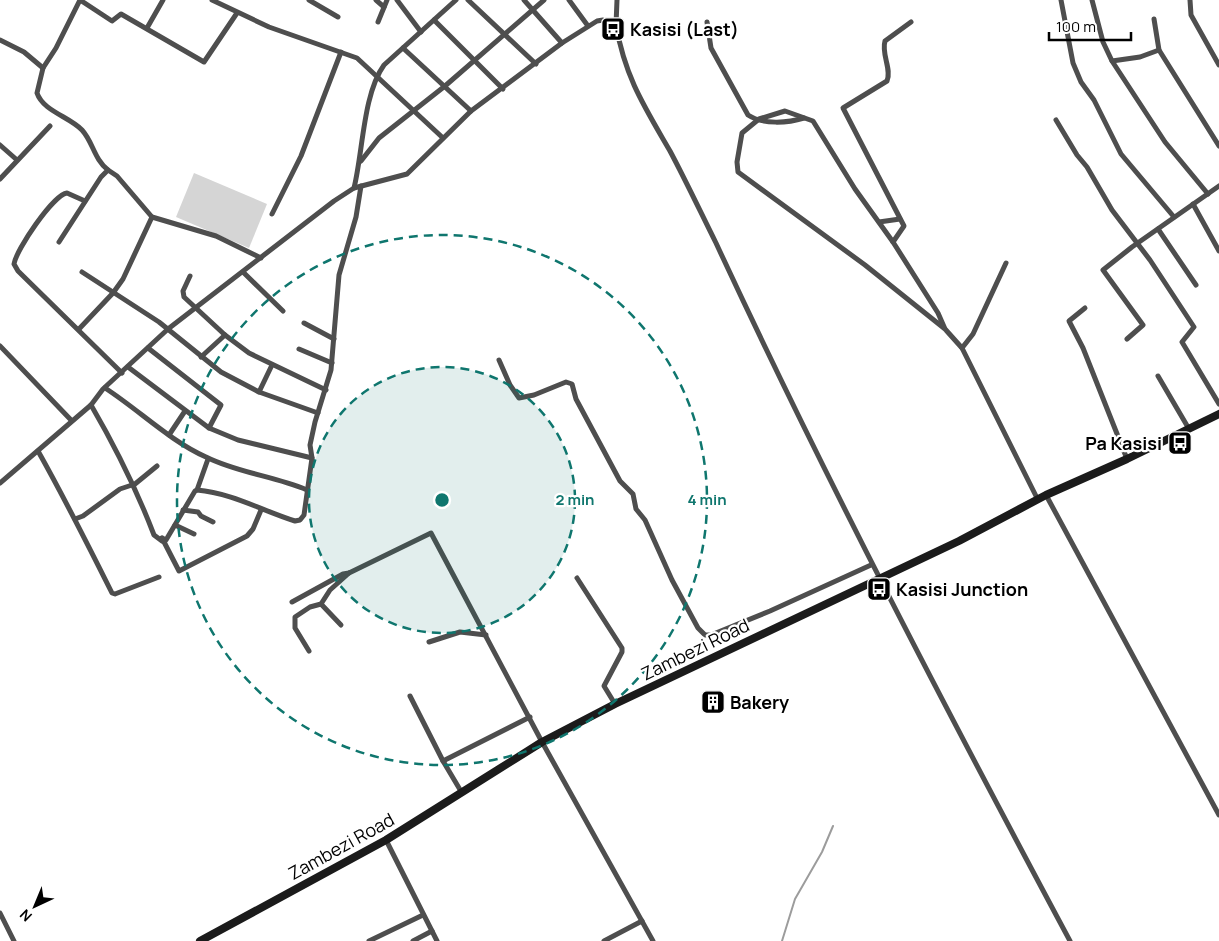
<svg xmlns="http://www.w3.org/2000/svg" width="1219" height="941" viewBox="0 0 1219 941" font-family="Manrope,sans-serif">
<rect width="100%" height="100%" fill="#fff"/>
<path fill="#d5d5d5" d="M194 173 267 204 249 248 176 217Z"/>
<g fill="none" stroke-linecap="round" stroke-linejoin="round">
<path stroke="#9c9c9c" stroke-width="2" d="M782 941 795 899 822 852 833 826"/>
<g stroke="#4e4e4e" stroke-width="5">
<path d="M212 0 269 27 357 58 443 138"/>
<path d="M309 0 338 17"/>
<path d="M376 0 384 7"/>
<path d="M397 0 421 32"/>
<path d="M468 0 536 64"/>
<path d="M524 0 562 43"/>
<path d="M569 0 588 26"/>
<path d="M1061 0 1073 63 1081 82 1094 100 1121 154 1174 217"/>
<path d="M1092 0 1103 42 1112 61 1165 142 1208 194"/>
<path d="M1190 0 1191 15 1219 65"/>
<path d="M1154 19 1159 50 1219 146"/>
<path d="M434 20 503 89"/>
<path d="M378 22 387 0"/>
<path d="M707 22 711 48 748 115C763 125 788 123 804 118"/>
<path d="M616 25 617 0"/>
<path d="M147 28 163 0"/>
<path d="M0 40 24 52 43 68"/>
<path d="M403 48 471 111"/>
<path d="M1112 61 1140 57 1159 50"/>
<path d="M1056 120 1077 155 1087 167 1112 210 1150 260 1194 327 1182 342 1219 404"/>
<path d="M0 145 17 160"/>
<path d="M361 161 379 138 445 86 544 0"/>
<path d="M108 170 117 176 152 217 216 236 261 258"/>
<path d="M0 179 50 126"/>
<path d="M354 188C363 152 363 94 384 65L456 0"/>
<path d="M85 201 67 193C53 195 16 250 14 264L18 271 122 373"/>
<path d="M1193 204 1219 251"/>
<path d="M272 214 301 156 341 52"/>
<path d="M879 222 900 219"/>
<path d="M1158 229 1196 285"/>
<path d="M59 242 101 177 108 170C94 159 93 142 82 130 70 117 43 111 37 93L43 68 56 48 80 0 112 21 121 14 204 62 237 13"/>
<path d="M893 242 904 226 843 108 887 81C892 69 881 54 885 41L911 22"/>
<path d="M82 272 159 322 221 372 259 392 318 413"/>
<path d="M243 272 283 311"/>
<path d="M190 276 183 291 184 297 225 335 249 353 326 390"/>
<path d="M1085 308 1069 321 1083 348 1127 459"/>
<path d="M304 323 334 339"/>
<path d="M79 329 113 293 123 279 152 217"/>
<path d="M945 329 938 313 893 242 855 189 813 121 785 111 759 119 742 133 737 162 738 172 865 265 945 329 962 348 1038 500"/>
<path d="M1127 339 1143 325 1103 270 1132 247 1219 186"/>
<path d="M0 346 71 420"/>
<path d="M148 348 221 405 209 428"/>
<path d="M962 348 973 334 1006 263"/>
<path d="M299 349 332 363"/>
<path d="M201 357 225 335"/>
<path d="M499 360 510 385 519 398 534 395 566 382 572 384 576 399 620 481 633 494 636 509 645 520 672 580 698 628 705 635H711L770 611 871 565"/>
<path d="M128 367 209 428 238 440 312 458"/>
<path d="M1158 376 1189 429"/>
<path d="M105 388C139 410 170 441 206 457 238 473 274 476 307 490"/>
<path d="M259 392 272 365"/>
<path d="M91 405C116 448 136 488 154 535L162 541V538L166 540 195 491 197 490 208 459"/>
<path d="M169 435 185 411"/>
<path d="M38 451C64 497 88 545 112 593L115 594 159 577"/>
<path d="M0 483 91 405 103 389 168 329 334 201 354 188 407 174 471 111 562 43 597 21 603 20 616 25C625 77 644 106 670 151 686 181 701 213 716 243 826 480 947 711 1070 941"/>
<path d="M197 490C232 493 263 511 295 521L300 520 304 515 312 458 310 445 315 422 331 370 339 275 356 217 361 186"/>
<path d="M1046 495 1219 815"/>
<path d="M183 510 198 512 201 516 213 522"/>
<path d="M75 519 83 516 120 489 135 484 157 466"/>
<path d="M175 525 194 534"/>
<path d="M162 538 179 571 247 536 253 529 261 510"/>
<path d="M577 578 622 648V652L604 686 615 704"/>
<path d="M292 602 343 574 349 573 431 533 542 742 653 941"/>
<path d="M321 604 341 625"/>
<path d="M429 642 460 632 486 635"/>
<path d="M309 651 295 628V617L310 607 321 604 330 590 349 573"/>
<path d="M410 696 443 761 462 793"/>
<path d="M443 761 530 717"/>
<path d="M386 840 437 941"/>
<path d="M0 913 14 941"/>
<path d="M369 941 423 915"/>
<path d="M413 941 432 931"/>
<path d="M604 941 642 921"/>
</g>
<path stroke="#1b1b1b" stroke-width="8" d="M200 941 386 840 542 742 615 704 959 541 1046 495 1127 459 1219 414"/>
</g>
<circle cx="442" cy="500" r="133" fill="#0f766e" fill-opacity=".12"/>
<g fill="none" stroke="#0f766e" stroke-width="2.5" stroke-dasharray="9 6">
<circle cx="442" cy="500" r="133"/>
<circle cx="442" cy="500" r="265"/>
</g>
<defs>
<g id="bus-square" transform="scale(1.25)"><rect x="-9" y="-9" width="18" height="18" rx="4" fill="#000" stroke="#fff"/><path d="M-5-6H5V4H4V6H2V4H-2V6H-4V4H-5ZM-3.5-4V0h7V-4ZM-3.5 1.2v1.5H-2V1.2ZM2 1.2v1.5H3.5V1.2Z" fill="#fff"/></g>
<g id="building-square" transform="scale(1.25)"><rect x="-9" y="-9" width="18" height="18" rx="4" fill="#000" stroke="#fff"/><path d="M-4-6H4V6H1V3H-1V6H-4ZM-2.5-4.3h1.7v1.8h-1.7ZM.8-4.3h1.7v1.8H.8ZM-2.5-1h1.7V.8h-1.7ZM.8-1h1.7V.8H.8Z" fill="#fff"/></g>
</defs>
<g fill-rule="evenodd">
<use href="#bus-square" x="613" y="29"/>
<use href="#bus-square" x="1180" y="443"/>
<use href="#bus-square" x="879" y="589"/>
<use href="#building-square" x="713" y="702"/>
</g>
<g text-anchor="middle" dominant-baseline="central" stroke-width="4.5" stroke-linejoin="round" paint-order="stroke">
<g font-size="18" font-weight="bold" fill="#000" stroke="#fff" text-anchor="start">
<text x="630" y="29">Kasisi (Last)</text>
<text x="1162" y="443" text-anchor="end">Pa Kasisi</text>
<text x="896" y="589">Kasisi Junction</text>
<text x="730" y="702">Bakery</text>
</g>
<g font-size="18" fill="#000" stroke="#fff">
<text transform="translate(695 649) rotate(-26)">Zambezi Road</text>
<text transform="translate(341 846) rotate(-29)">Zambezi Road</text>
</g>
</g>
<circle cx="442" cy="500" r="8" fill="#0f766e" stroke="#fff" stroke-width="2.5"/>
<g font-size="15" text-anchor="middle" font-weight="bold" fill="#0f766e" stroke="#fff" stroke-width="4.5" stroke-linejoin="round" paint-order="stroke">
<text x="575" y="505">2 min</text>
<text x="707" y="505">4 min</text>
</g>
<g transform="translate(35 906) rotate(224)" stroke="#ffffff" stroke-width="4" paint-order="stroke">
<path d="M0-4L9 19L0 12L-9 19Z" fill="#000000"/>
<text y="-8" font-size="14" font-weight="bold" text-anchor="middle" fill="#000000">N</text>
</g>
<path d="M1049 32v8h82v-8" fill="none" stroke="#000000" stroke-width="2.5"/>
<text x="1056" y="32" font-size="15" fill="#000000" stroke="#ffffff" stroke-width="4" paint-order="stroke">100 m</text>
</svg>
